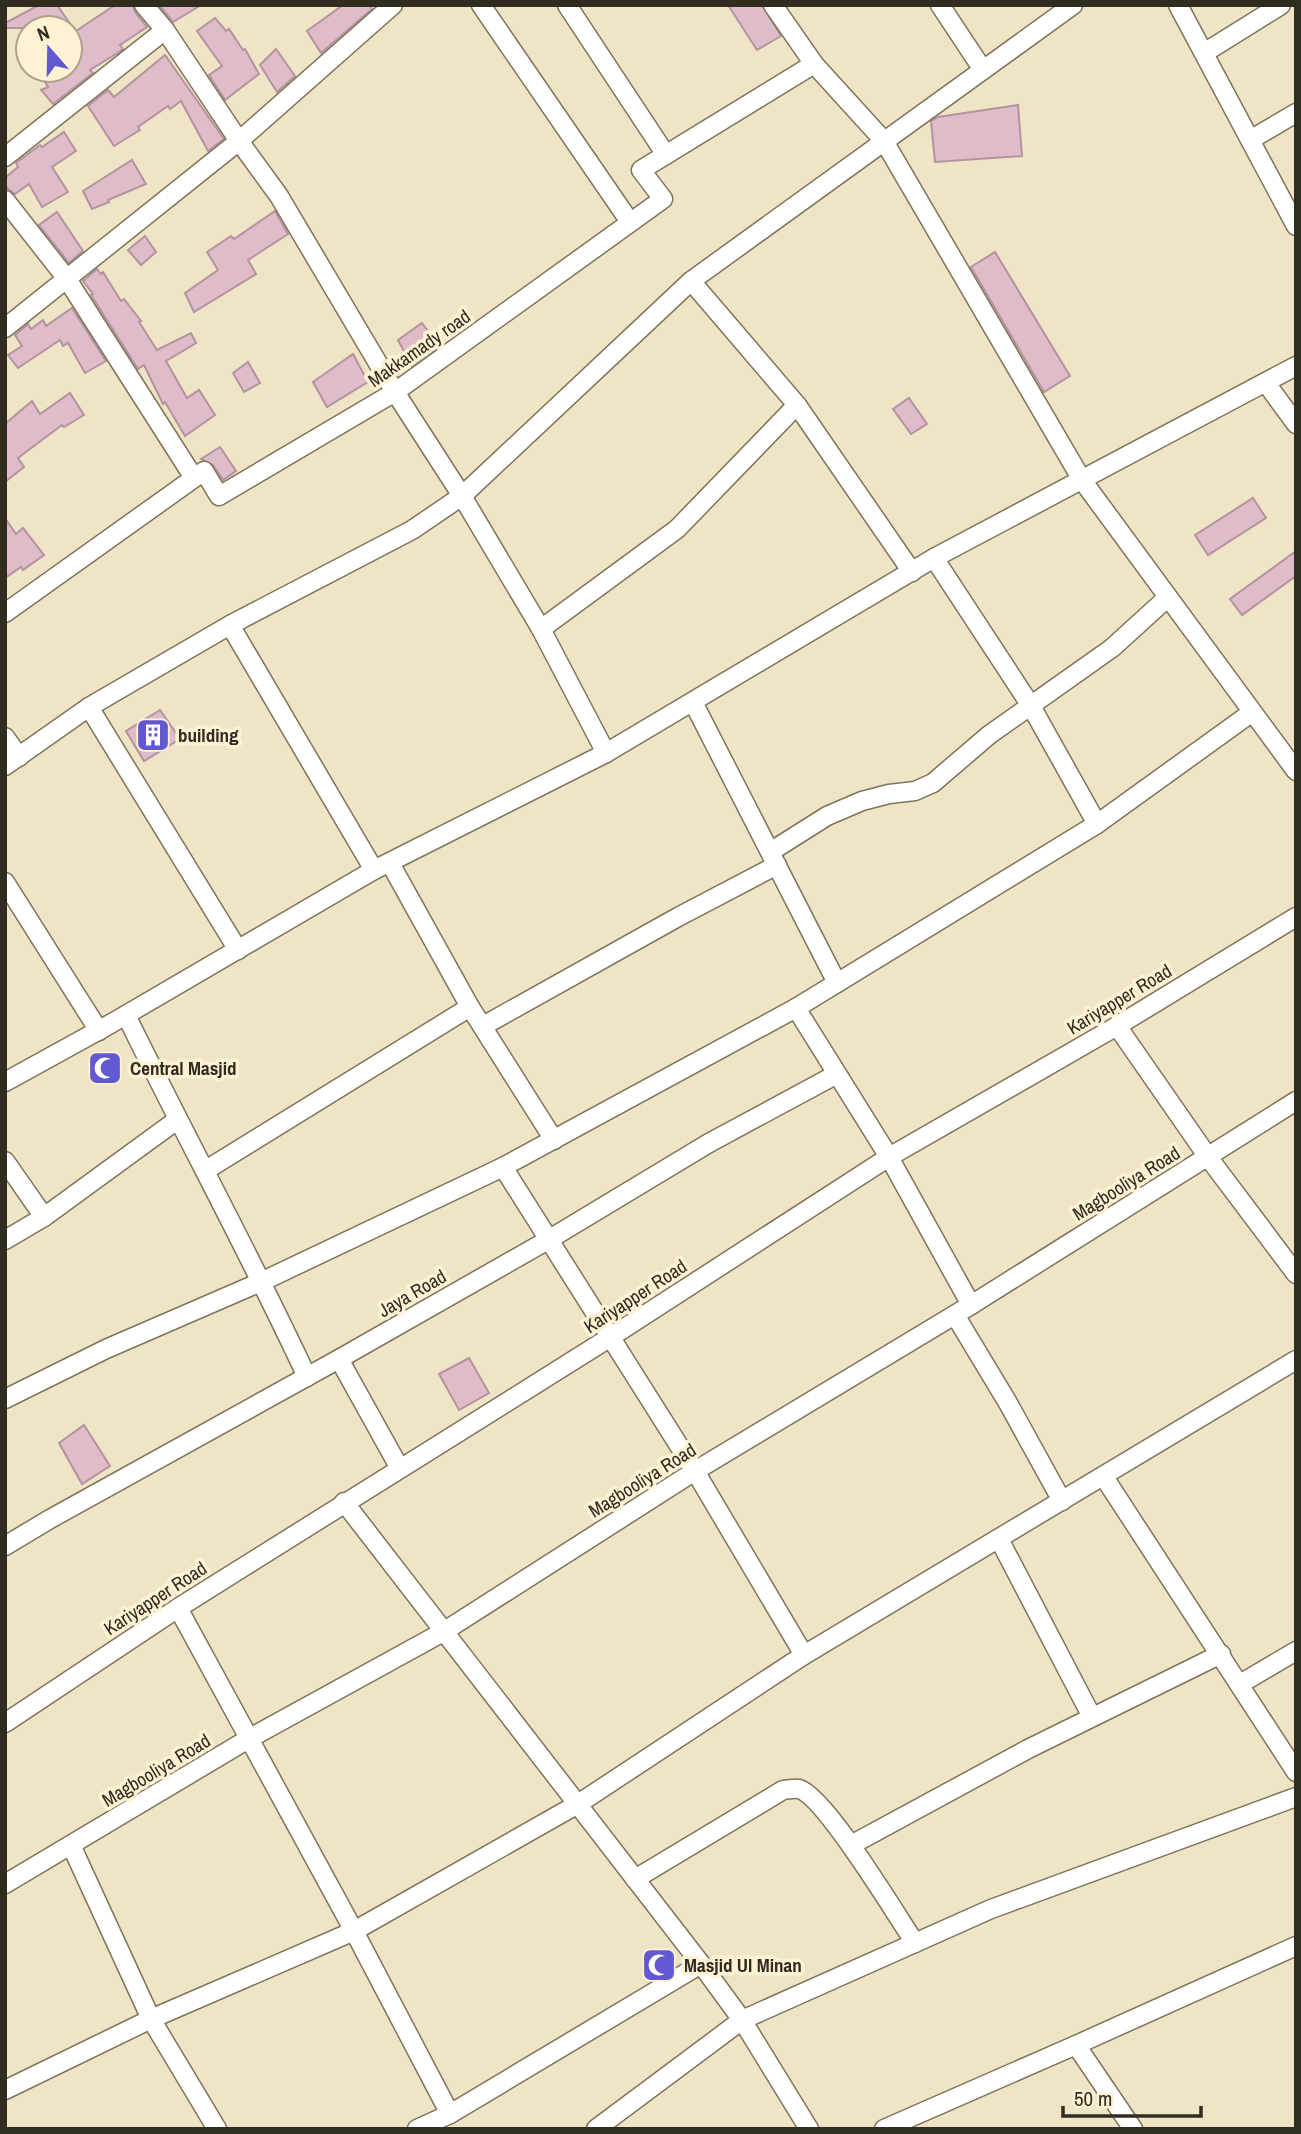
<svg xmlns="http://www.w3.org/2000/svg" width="1301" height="2134" viewBox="0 0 1301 2134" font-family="'Archivo Narrow',sans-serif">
<rect width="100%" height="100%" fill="#f0e4c7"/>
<g fill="#dfbcca" stroke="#b2939f" stroke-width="2">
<path d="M39 5H57L73 28H5V23Z"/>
<path d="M115 5H133L135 12 147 27 120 45 123 49 116 54 90 70 93 73 53 104 41 90 48 87 38 70H70V35Z"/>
<path d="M159 5H201L173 22Z"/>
<path d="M343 5H369L372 9 321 53 307 31Z"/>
<path d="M728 5H762L781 36 757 50Z"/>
<path d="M215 18 226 31 229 29 243 50 245 49 259 74 225 100 209 75 222 66 197 31Z"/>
<path d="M276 49 295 76 277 92 260 65Z"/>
<path d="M165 55 224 139 208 151 181 101 170 109 168 106 138 127 140 130 114 146 88 106 108 90 114 97Z"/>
<path d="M1018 105 1022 156 935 162 931 121 938 117Z"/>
<path d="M64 132 76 151 52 167 68 192 42 207 29 184 15 194 8 189 5 185V178L18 167 16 163 40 145 42 147Z"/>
<path d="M132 160 146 184 108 200 109 202 92 209 83 191Z"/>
<path d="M275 211 288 234 248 260 256 274 194 312 185 293 218 270 207 252 231 236 234 239Z"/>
<path d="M57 212 83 251 69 263 39 225Z"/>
<path d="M145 236 156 252 141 265 128 250Z"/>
<path d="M995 252 1070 376 1044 392 971 267Z"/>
<path d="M97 269 101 274 103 272 121 301 124 299 141 321 139 322 157 350 191 333 196 343 166 361 187 398 199 390 215 415 185 436 165 402 163 404 144 365 138 369 91 295 93 294 83 281Z"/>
<path d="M72 308 106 361 85 373 68 343 63 346 60 340 18 368 8 355 22 346 15 335 28 324 31 329 43 320 46 326Z"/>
<path d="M422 323 439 346 412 366 398 340Z"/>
<path d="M353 354 368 382 327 407 313 382Z"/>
<path d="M248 362 260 383 244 392 233 373Z"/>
<path d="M70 393 84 415 64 427 62 425 18 458 24 467 5 482V424L32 401 40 414Z"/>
<path d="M909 398 927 424 911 434 893 409Z"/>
<path d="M220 447 236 471 223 480 213 465 201 459Z"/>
<path d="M1253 498 1266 518 1208 555 1195 535Z"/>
<path d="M5 518 16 534 23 528 44 555 23 570 21 567 5 578Z"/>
<path d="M1296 551V576L1242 615 1230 599Z"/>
<path d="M160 710 180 739 144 761 126 731Z"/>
<path d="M469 1358 489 1393 459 1410 439 1374Z"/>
<path d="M84 1425 110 1466 82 1484 59 1443Z"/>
</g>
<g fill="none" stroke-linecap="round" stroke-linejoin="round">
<g stroke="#7f7359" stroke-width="21">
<g id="street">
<path d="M144 5 165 30 239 141 279 196 395 392 462 496 541 629 606 753"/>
<path d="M481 5 630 222"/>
<path d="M567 5 666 155"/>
<path d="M773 5 814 64 884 141 1082 480 1296 771"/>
<path d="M940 5 983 70"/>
<path d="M1178 5 1296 226"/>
<path d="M1204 53 1281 5"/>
<path d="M1250 140 1296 113"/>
<path d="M5 157 165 30"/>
<path d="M5 200 67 279 194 478"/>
<path d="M691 281 797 405 912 572"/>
<path d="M5 328 239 141 393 5"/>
<path d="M1266 383 1296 424"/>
<path d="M934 558 1031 706 1097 824"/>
<path d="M5 613 204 471 219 496 395 392 663 199 641 170 814 64"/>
<path d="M230 625 374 870"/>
<path d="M541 629 677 529 797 405"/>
<path d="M693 702 837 983"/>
<path d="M89 707 238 950"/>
<path d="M5 737 19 757"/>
<path d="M5 766 89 707 230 625 412 530 462 496 691 281 1073 5"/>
<path d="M770 852 827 816 862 801 889 794 915 791 933 783 989 735 1112 648 1167 598"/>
<path d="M390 863 470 1007"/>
<path d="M5 882 99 1031"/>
<path d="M796 1008 889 1157 971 1305"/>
<path d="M126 1015C185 1136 250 1254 307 1377"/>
<path d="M483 1026 678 917 777 865"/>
<path d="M1117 1026 1208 1157 1296 1274"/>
<path d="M5 1082 112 1023 374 870 606 753 934 558 1296 366"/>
<path d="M5 1161 44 1217"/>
<path d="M503 1167 695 1471 804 1655"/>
<path d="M206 1170 470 1007 554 1140"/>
<path d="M5 1240 44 1217 177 1120"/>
<path d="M955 1315 1008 1403 1062 1501"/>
<path d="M339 1359 399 1467"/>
<path d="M5 1399 106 1349 263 1281 503 1167 796 1008 1097 824 1251 713"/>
<path d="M1104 1477 1296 1772"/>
<path d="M344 1502 701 1964"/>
<path d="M999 1539 1092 1717"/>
<path d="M5 1546 50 1519 339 1359 548 1240 709 1143 837 1074"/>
<path d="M178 1608 354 1931 450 2114"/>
<path d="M1240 1684 1296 1651"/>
<path d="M5 1723 178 1608 609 1338 889 1157 1117 1026 1296 917"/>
<path d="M71 1845 151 2019 217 2129"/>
<path d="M851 1845 1028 1749 1221 1654"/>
<path d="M635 1879 783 1790C787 1790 794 1788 799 1789 825 1796 897 1916 915 1943"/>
<path d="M5 1884 250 1738 443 1632 695 1471 971 1305 1296 1101"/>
<path d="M5 2090 151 2019 354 1931 578 1804 804 1655 1296 1360"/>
<path d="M417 2129 450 2114 701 1964 742 2020 991 1909 1296 1797"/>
<path d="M596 2129 742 2020 809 2129"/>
<path d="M884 2129 1076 2045"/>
<path d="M1133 2129 1076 2045 1296 1946"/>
</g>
</g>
<use href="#street" stroke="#fff" stroke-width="18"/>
</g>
<defs>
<g id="building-square" transform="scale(1.75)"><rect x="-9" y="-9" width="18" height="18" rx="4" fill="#6259d2" stroke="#fef1d4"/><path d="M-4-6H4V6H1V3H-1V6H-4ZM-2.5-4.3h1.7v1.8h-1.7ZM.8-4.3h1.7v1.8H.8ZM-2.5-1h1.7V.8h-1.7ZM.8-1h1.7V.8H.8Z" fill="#fff"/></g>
<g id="mosque-square" transform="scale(1.75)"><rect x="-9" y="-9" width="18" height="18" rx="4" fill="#6259d2" stroke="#fef1d4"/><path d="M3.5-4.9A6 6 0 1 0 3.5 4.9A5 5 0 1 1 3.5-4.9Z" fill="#fff"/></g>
</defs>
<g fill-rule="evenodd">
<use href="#building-square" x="153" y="735"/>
<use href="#mosque-square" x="105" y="1068"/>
<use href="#mosque-square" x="659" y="1965"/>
</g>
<g text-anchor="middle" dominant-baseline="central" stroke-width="7" stroke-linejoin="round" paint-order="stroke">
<g font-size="19" fill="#302c20" stroke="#fef1d4">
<text transform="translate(419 348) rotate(-35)">Makkamady road</text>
<text transform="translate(1119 999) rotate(-31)">Kariyapper Road</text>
<text transform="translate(1126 1183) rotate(-32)">Magbooliya Road</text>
<text transform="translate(412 1293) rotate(-30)">Jaya Road</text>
<text transform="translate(635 1296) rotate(-33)">Kariyapper Road</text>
<text transform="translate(642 1480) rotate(-32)">Magbooliya Road</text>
<text transform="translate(155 1598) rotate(-33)">Kariyapper Road</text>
<text transform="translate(156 1770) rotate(-31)">Magbooliya Road</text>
</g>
<g font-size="19" font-weight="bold" fill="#302c20" stroke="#fef1d4" text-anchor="start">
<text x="178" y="735">building</text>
<text x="130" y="1068">Central Masjid</text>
<text x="684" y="1965">Masjid Ul Minan</text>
</g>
</g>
<rect width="1301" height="2134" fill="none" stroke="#302c20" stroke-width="14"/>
<g transform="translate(49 49) rotate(340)"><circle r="33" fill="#fef1d4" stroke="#aca28c" stroke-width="2"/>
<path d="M0-5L12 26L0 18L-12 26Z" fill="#6259d2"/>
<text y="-10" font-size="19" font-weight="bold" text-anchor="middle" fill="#302c20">N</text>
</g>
<path d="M1063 2106v10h138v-10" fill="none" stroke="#302c20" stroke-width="3.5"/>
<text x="1074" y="2106" font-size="21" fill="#302c20" stroke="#fef1d4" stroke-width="5" paint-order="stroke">50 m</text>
</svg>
